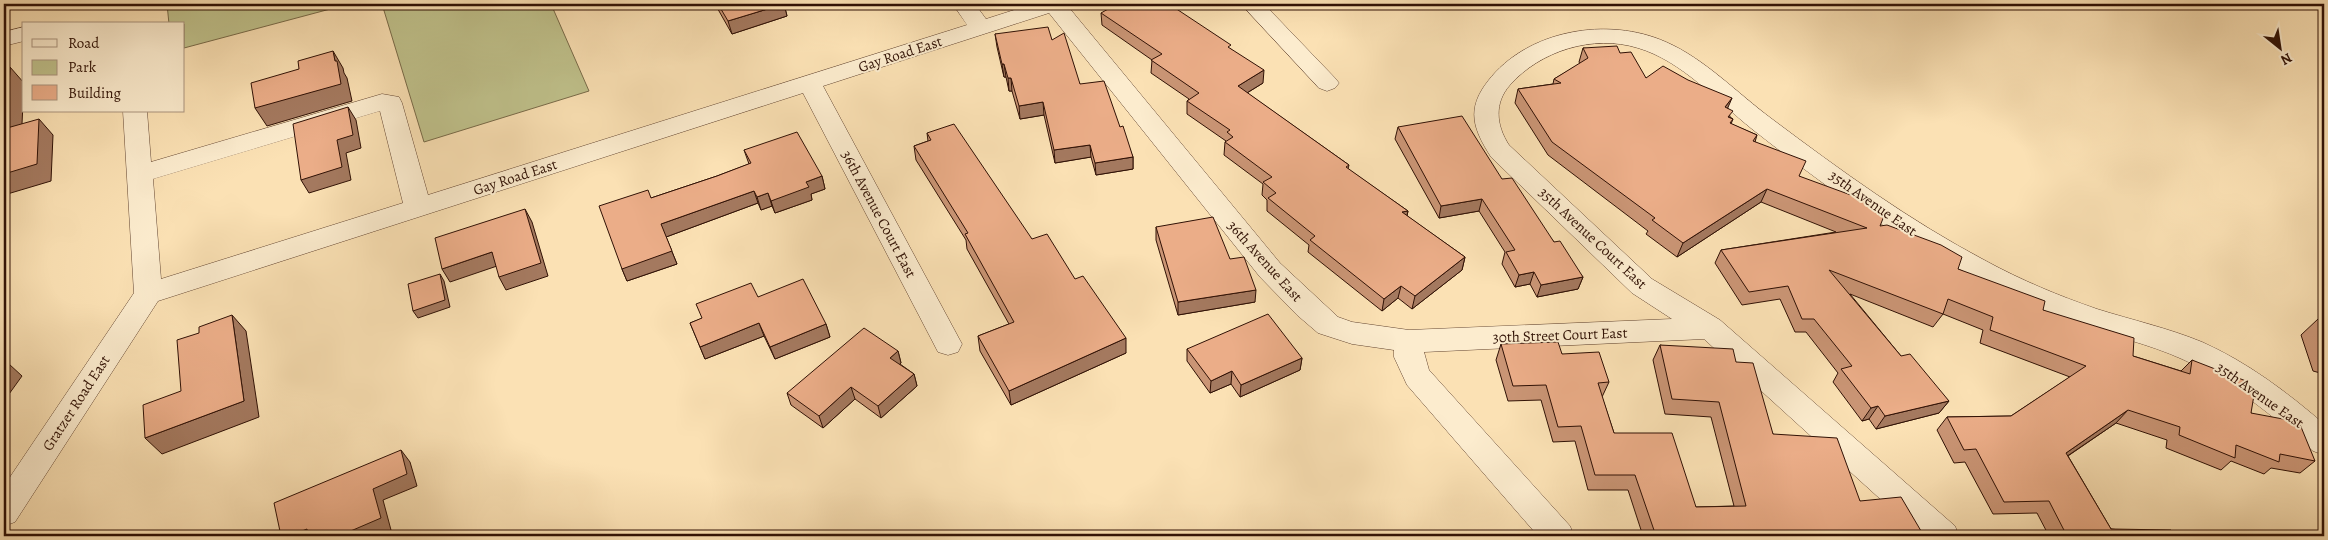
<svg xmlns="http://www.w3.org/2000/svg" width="2328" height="540" viewBox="0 0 2328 540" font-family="Alegreya,serif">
<rect width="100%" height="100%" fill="#fbe1b4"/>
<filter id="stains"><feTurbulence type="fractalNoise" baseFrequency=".004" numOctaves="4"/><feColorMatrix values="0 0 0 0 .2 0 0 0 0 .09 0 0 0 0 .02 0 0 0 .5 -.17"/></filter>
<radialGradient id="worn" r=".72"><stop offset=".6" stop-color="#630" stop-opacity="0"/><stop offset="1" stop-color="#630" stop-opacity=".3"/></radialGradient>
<g fill="#c0c28c" stroke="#786a48">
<path d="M167 4H349L184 48V24H169Z"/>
<path d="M382 4H551L589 91 424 142Z"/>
</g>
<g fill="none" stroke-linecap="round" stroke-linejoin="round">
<g stroke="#634531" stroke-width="1">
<g id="minor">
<path d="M953 4H975L986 19 1033 4H1066L1280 263 1338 317 1352 322 1409 330 1672 319 1632 293 1491 157C1473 129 1466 109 1488 81 1527 30 1608 16 1666 42 1705 59 1737 93 1772 119 1840 170 1910 221 1986 261 2021 280 2059 296 2097 309 2132 320 2168 328 2202 342 2247 362 2287 392 2324 424V455L2313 451C2273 416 2231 381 2182 359 2149 344 2112 336 2078 324 2036 310 1996 293 1958 271 1886 231 1817 180 1752 129 1717 101 1682 61 1638 48 1593 34 1540 51 1510 85 1494 103 1496 125 1509 145L1652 279 1720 320 1955 526 1959 536H1921L1704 339 1424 352 1429 370 1570 526 1574 536H1538L1407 385 1394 357V350L1352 344 1318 333 1297 315 1260 277 1049 13 823 86 962 344 958 352 948 355 938 352 803 93 158 301 15 522 4 526V486L134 293 123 111H147L151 162 382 94 399 97 402 103 428 195 967 25ZM380 111 403 203 161 279 153 179Z"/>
<path d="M1241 4H1264L1335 78 1339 83 1335 88 1327 91 1319 88Z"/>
<path d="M24 27V41L4 46V32Z"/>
</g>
</g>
<use href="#minor" fill="#fcecce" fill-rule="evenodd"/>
</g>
<g fill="#ca9575" stroke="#301105">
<path d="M715 4H784L787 16 732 34Z"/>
<path d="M1101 13 1231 49 1263 83 1247 93 1349 165 1348 169 1408 211 1407 216 1465 257 1462 270 1412 309 1398 298 1382 311 1308 252 1309 245 1267 211V200L1262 195 1263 184 1224 155 1225 142 1226 141 1187 114V101L1189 99 1151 73 1152 60 1102 25Z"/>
<path d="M995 34 1052 40 1080 84 1120 127 1133 157V169L1096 175 1091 157 1055 163 1044 115 1020 119 1012 91H1009L1006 77H1004L997 47Z"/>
<path d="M1583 48 1620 53 1646 78 1728 108 1730 117 1733 119 1731 124 1757 135 1755 142 1799 176 1880 226 1958 269 2043 310 2133 356 2181 371 2192 360 2244 391 2251 413 2315 461 2300 473 2271 468 2264 474 2231 461 2221 470 2166 448 2167 440 2116 423 2068 456 2111 529 2175 536H2049L2037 513 1993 514 1965 462 1954 463 1937 430 1947 417 2011 416 2070 377 1980 343 1983 330 1943 314 1933 327 1850 294 1901 356 1949 401 1939 413 1876 429 1869 419 1862 421 1833 382 1838 373 1806 332H1795L1780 299 1742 305 1715 263 1721 250 1836 232 1761 202 1677 257 1646 234 1648 231 1548 155 1515 103 1518 89 1553 84 1554 79 1580 64 1579 62Z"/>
<path d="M1398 127 1502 179 1583 277 1578 289 1537 297 1530 284 1515 287 1502 264 1505 252 1479 211 1439 218 1395 139Z"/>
<path d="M927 133 1032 239 1075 279 1126 353 1011 405 980 351 978 336 1009 324 967 249 966 240 916 160 914 146 928 141Z"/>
<path d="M744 150 822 176 825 189 811 194 812 200 775 213 772 206 761 210 758 203 666 237 677 264 627 281 622 269 651 198 717 176 749 164Z"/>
<path d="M1156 227 1230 259 1255 302 1178 315 1156 240Z"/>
<path d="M758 297 826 324 830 337 775 359 764 336 705 359 690 323Z"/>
<path d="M2318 319 2324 320V374L2313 371 2301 335Z"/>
<path d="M1501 344 1562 354 1609 382 1602 397 1614 433 1696 507 1734 506 1711 417 1665 414 1653 360 1660 345 1736 362 1773 434 1860 501 1924 536H1643L1628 490H1588L1575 441 1553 442 1541 400 1508 401 1496 360Z"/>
<path d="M1187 349 1302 358 1300 370 1240 397 1231 384 1210 393 1187 361Z"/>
<path d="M898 351 901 363 900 364 914 374 917 386 881 418 855 399 823 428 791 405 787 393Z"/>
</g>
<g fill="#a4795f" stroke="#301105">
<path d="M784 4 787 16 732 34 728 21Z"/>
<path d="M333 51 343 68 344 73 347 78 352 101 267 126 255 108 335 61Z"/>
<path d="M1002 64H1004L1006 77H1004Z"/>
<path d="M10 67 24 83 21 144 7 128Z"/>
<path d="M1264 70 1263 83 1237 99 1238 86Z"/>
<path d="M1008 78H1011L1012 91H1009Z"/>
<path d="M1732 98 1726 112 1725 107Z"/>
<path d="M1043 102 1044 115 1020 119 1019 106Z"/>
<path d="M348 107 356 120 361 148 346 153 351 180 309 193 301 180 337 140Z"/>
<path d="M39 119 53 135 51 181 4 195V174Z"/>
<path d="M1090 145 1091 157 1055 163 1054 150Z"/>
<path d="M1133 157V169L1096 175 1095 163Z"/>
<path d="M822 176 825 189 811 194 812 200 775 213 771 201 806 182Z"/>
<path d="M1767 189 1761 202 1677 257 1683 243Z"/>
<path d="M754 191 758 203 666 237 677 264 627 281 622 269 661 224Z"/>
<path d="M768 193 772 206 761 210 757 197Z"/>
<path d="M1482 199 1479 211 1439 218 1441 206Z"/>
<path d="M525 209 532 222 548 276 506 290 499 277Z"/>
<path d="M1408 211 1405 224 1402 212Z"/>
<path d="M492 252 500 265 450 282 442 269Z"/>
<path d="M1465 257 1462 270 1412 309 1415 296Z"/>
<path d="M1534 272 1530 284 1515 287 1519 275Z"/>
<path d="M440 274 444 281 450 307 418 318 413 311Z"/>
<path d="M1583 277 1578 289 1537 297 1541 285Z"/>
<path d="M1401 286 1398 298 1382 311 1384 299Z"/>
<path d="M1256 290 1255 302 1178 315V302Z"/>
<path d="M232 315 246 331 259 417 162 454 145 438 244 401Z"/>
<path d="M759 323 764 336 705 359 700 347Z"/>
<path d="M826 324 830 337 775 359 770 347Z"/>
<path d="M1126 338V353L1011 405 1009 391Z"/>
<path d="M898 351 901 363 893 370 890 358Z"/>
<path d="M1302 358 1300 370 1240 397 1241 385Z"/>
<path d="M9 364 22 376 4 401V371Z"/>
<path d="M1232 371 1231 384 1210 393 1211 381Z"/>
<path d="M914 374 917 386 881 418 878 406Z"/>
<path d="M851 387 855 399 823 428 819 416Z"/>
<path d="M1949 401 1939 413 1876 429 1885 416Z"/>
<path d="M1878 406 1869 419 1862 421 1871 408Z"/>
<path d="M2128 410 2116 423 2054 465 2066 453Z"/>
<path d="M401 450 410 462 417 486 383 500 391 530 376 536H339Z"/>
<path d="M307 529 314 536H289Z"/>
</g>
<g fill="#ebad88" stroke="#301105">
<path d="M718 4H784L728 21Z"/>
<path d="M1117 4H1136L1138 5 1140 4H1169L1231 45 1228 47 1264 70 1238 86 1349 165 1346 167 1408 211 1402 212 1465 257 1415 296 1401 286 1384 299 1310 240 1315 236 1268 198 1276 193 1263 182 1272 177 1225 142 1233 137 1227 132 1230 130 1187 101 1199 93 1151 60 1162 54 1101 13Z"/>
<path d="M1048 27 1052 40 1064 33 1080 84 1104 81 1120 127 1123 126 1133 157 1095 163 1090 145 1054 150 1043 102 1019 106 1011 78H1008L1004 64H1002L995 34Z"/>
<path d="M1617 46 1620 53 1631 52 1646 78 1663 66 1688 80 1732 98 1725 107 1733 111 1728 117 1733 119 1730 123 1757 135 1753 141 1806 161 1799 176 1878 205 1886 211 1880 226 1887 225 1941 245 1962 257 1958 269 2045 301 2043 310 2134 338 2133 356 2190 374 2192 360 2246 381 2244 391 2254 395 2251 413 2299 422 2315 461 2280 454 2279 462 2236 445 2235 458 2179 435 2180 427 2128 410 2066 453 2111 529 2171 530 2175 536H2067L2049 501 2004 502 1976 449 1964 450 1947 417 2011 416 2086 366 1990 330 1993 317 1948 299 1943 314 1829 270 1901 356 1910 354 1949 401 1885 416 1878 406 1871 408 1841 369 1852 366 1814 319H1802L1788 286 1749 292 1721 250 1867 228 1767 189 1683 243 1652 220 1655 218 1552 142 1518 89 1561 83 1554 79 1588 58 1583 48Z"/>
<path d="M333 51 335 61H337L341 84 255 108 251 83 299 69 298 61Z"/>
<path d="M10 67 7 128 39 119 37 164 4 174V69Z"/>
<path d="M348 107 353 135 337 140 342 167 301 180 293 124Z"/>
<path d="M1462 116 1502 179 1512 178 1554 242 1560 241 1583 277 1541 285 1534 272 1519 275 1506 252 1515 250 1482 199 1441 206 1398 127Z"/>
<path d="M954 124 1032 239 1047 234 1075 279 1083 276 1126 338 1009 391 978 336 1014 322 965 234 968 233 914 146 931 140 927 133Z"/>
<path d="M797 132 822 176 806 182 809 187 771 201 768 193 757 197 754 191 661 224 672 251 622 269 599 206 648 190 651 198 717 176 751 163 744 150Z"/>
<path d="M525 209 541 263 499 277 492 252 442 269 435 238Z"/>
<path d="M1213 217 1230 259 1244 257 1256 290 1178 302 1156 227Z"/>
<path d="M440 274 445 300 413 311 408 284Z"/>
<path d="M803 279 826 324 770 347 759 323 700 347 690 323 702 318 696 304 751 283 758 297Z"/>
<path d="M1268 314 1302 358 1241 385 1232 371 1211 381 1187 349Z"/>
<path d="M232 315 244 401 145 438 143 405 181 391 177 340 199 333V327Z"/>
<path d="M2318 319 2324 320V336Z"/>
<path d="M864 328 898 351 890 358 914 374 878 406 851 387 819 416 787 393Z"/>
<path d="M1558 342 1562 354 1599 352 1609 382 1598 383 1614 433H1672L1696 507 1746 506 1719 402 1672 399 1660 345 1733 349 1736 362 1753 363 1773 434 1837 438 1860 501 1901 497 1924 536H1656L1635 475H1595L1581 426 1558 427 1546 385 1513 386 1501 344Z"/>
<path d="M4 364H9L4 371Z"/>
<path d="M401 450 407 474 373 489 381 518 339 536H308L307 529 289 536H281L274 503Z"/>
</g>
<g text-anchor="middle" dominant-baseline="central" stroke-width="4" stroke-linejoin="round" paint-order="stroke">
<g font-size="15" fill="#301105" stroke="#fcecce">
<text transform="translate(900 54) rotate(-18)">Gay Road East</text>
<text transform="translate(515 177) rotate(-18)">Gay Road East</text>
<text transform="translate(1873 203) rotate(35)">35th Avenue East</text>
<text transform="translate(879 214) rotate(62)">36th Avenue Court East</text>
<text transform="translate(1593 238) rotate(43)">35th Avenue Court East</text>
<text transform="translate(1265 261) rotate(48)">36th Avenue East</text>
<text transform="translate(1560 335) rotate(-2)">30th Street Court East</text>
<text transform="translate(2260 395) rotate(35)">35th Avenue East</text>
<text transform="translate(76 403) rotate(-57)">Gratzer Road East</text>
</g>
</g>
<rect width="2328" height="540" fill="none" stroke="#fbe1b4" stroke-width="20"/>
<rect x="5" y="5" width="2318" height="530" fill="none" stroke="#301105" stroke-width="2.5"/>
<rect x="10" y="10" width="2308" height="520" fill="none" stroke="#301105"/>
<rect x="22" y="22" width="162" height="90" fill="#fcecce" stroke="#aa947e"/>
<rect x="32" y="39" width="25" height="8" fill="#fcecce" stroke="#aa947e"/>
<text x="68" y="48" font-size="15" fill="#301105">Road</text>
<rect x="32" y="60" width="25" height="15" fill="#c0c28c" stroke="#aa947e"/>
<text x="68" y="72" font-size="15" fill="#301105">Park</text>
<rect x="32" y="85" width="25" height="15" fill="#ebad88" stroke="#aa947e"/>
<text x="68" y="98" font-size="15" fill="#301105">Building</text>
<g transform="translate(2280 48) rotate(150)" stroke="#fcecce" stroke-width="4" paint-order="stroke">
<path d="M0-4L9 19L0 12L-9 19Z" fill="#301105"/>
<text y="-8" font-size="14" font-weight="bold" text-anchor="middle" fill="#301105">N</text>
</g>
<rect width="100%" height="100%" filter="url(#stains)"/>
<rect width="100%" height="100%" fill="url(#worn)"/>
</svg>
